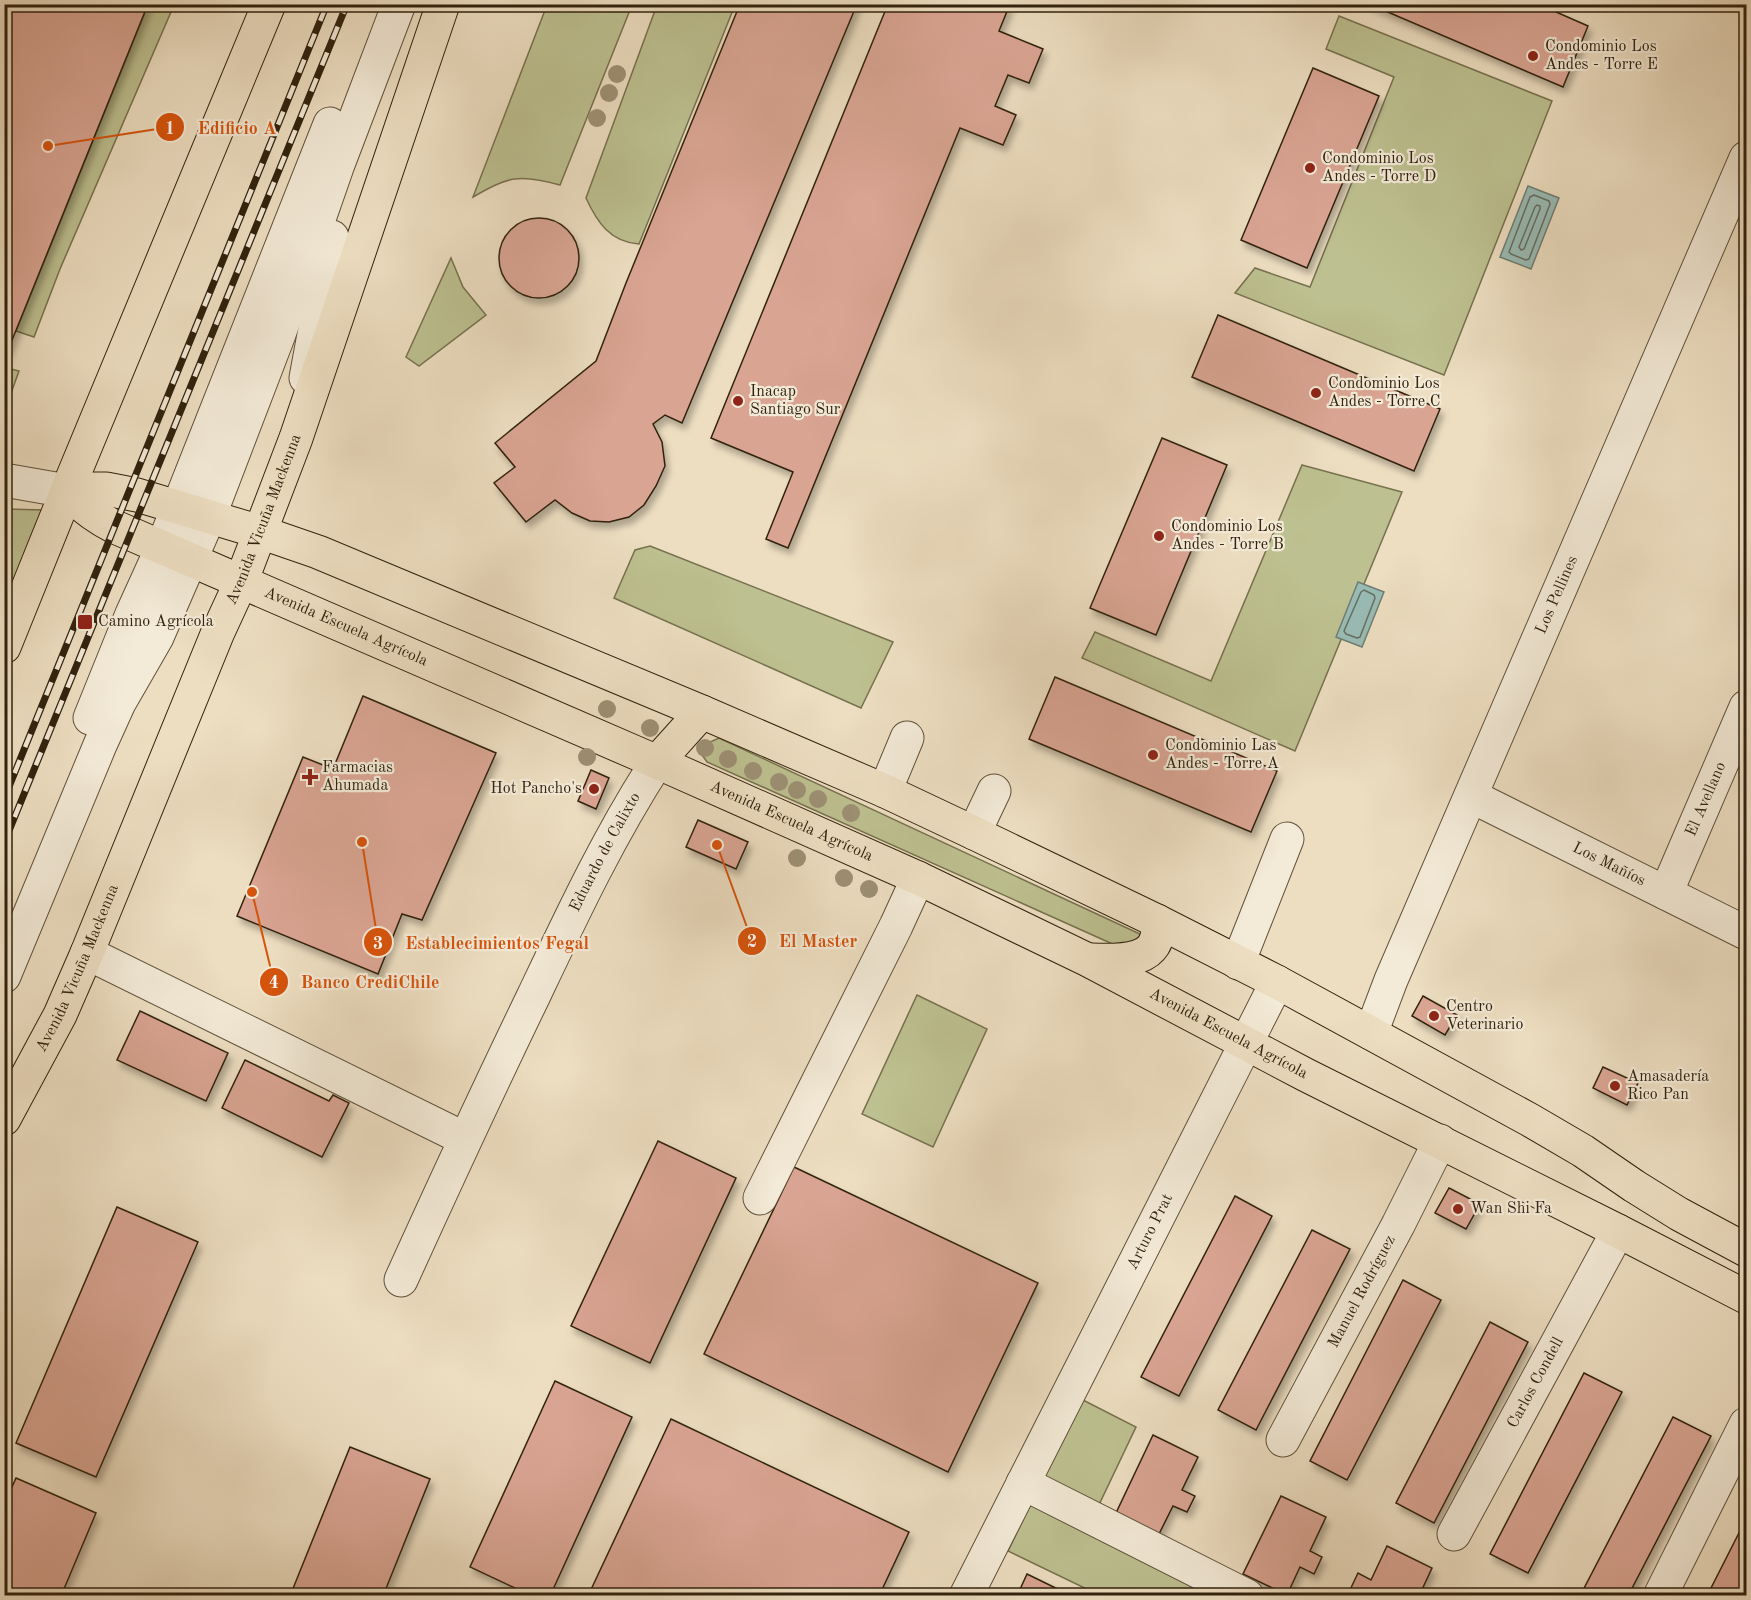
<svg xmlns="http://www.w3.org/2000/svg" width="1751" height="1600" viewBox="0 0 1751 1600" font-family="'Old Standard TT',serif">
<defs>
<filter id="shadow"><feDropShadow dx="3.5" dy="6" stdDeviation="3" flood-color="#0004"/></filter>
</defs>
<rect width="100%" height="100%" fill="#eddec1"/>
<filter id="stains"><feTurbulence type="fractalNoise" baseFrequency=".00333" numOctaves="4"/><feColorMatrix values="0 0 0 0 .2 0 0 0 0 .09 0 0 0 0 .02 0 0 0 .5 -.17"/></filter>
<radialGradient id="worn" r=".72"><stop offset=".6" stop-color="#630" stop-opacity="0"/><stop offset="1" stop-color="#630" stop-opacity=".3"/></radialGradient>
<g fill="#bdc090" stroke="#77714f" stroke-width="1.5">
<path d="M148 5H174L60 269 34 337 16 331Z"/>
<path d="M547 5H632L560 185C519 173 508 177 473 197Z"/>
<path d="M657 5H735L639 244C610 242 597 222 586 198Z"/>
<path d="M1339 16 1552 101 1444 375 1235 293 1255 268 1310 287 1394 77 1326 49Z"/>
<path d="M451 258 463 287 486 315 419 366 406 357Z"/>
<path d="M7 368 19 371 5 410V374Z"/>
<path d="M1302 465 1402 492 1295 751 1082 658 1095 632 1211 681Z"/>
<path d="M5 509 44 510 5 600Z"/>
<path d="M650 546 893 642 861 708 614 598 635 550Z"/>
<path d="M719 738 1142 935 1126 950 707 762 702 755 710 742Z"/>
<path d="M917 995 987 1029 933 1147 862 1114Z"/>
<path d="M1081 1399 1136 1427 1086 1532 1212 1595H1099L1008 1551Z"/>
</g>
<g fill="#99bcb6" stroke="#6f7e73" stroke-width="1.5">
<path d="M1528 186 1559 198 1531 269 1500 257Z"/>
<path d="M1358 582 1384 592 1362 647 1336 637Z"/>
</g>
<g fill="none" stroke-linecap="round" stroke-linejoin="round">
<g stroke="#656f62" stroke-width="1.5">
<path d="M1534 195 1549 201 1550 204 1529 259 1526 260 1511 254 1509 252 1530 197Z"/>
<path d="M1537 205 1540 206V209L1524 249 1521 250 1519 247 1535 207Z"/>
<path d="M1364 590 1374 595 1375 598 1360 637 1357 638 1346 634 1344 631 1361 592Z"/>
</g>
</g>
<g fill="#d9a492" stroke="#31220e" stroke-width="1.5" filter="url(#shadow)">
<path d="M4 4H148L4 360Z"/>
<path d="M740 4H857L682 423 665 415 653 424 662 442 665 466 656 486 644 505 629 517 609 522 590 521 572 513 555 500 526 522 494 483 515 467 495 443 596 361 626 283Z"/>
<path d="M888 4H1010L999 31 1043 49 1029 83 1008 75 995 106 1016 115 1003 145 960 128 788 548 766 539 793 472 711 438Z"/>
<path d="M1369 4H1538L1588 26 1563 87Z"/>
<path d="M1313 68 1379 96 1307 268 1241 240Z"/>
<circle cx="539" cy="258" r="40"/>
<path d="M1218 315 1440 409 1414 471 1192 377Z"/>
<path d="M1162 438 1227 465 1156 635 1090 608Z"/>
<path d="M1055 677 1277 771 1251 832 1029 739Z"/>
<path d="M363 696 496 753 422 920 402 914 378 974 237 916 303 757 333 769Z"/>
<path d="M591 770 609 778 596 809 578 801Z"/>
<path d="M698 820 748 842 736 869 686 847Z"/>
<path d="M1423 996 1457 1015 1445 1035 1412 1016Z"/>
<path d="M140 1011 228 1053 206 1101 117 1060Z"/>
<path d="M245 1060 329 1101 333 1095 349 1103 322 1157 222 1108Z"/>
<path d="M1603 1067 1638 1083 1627 1105 1593 1088Z"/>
<path d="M658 1141 736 1178 650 1363 571 1326Z"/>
<path d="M794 1167 1038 1283 948 1472 704 1354Z"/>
<path d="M1449 1188 1480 1204 1466 1229 1435 1213Z"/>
<path d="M1235 1196 1272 1216 1179 1396 1141 1377Z"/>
<path d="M117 1207 198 1242 96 1477 16 1443Z"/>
<path d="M1312 1230 1350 1249 1256 1430 1218 1410Z"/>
<path d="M1403 1280 1441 1300 1347 1480 1310 1461Z"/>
<path d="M1490 1322 1528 1342 1434 1523 1396 1503Z"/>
<path d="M1584 1373 1622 1392 1528 1573 1490 1554Z"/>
<path d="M555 1381 632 1417 550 1596H532L470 1567Z"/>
<path d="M1673 1417 1711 1436 1628 1596H1580Z"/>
<path d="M671 1419 909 1532 879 1596H588Z"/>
<path d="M1153 1435 1198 1457 1182 1490 1195 1496 1187 1512 1173 1506 1159 1534 1116 1513Z"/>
<path d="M350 1447 430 1479 383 1596H290Z"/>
<path d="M16 1478 96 1513 61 1596H4V1505Z"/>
<path d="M1281 1496 1326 1517 1310 1551 1322 1557 1314 1574 1300 1567 1287 1595 1243 1574Z"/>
<path d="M1746 1519V1596H1707Z"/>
<path d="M1387 1546 1432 1568 1419 1596H1361L1350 1590 1358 1573 1371 1580Z"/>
<path d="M1027 1574 1072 1596H1017Z"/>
</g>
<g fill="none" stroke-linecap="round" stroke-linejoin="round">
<g stroke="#60513b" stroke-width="35">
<g id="minor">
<path d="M306 378 332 237"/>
<path d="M4 480 67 491"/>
<path d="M90 718 132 614 162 548 330 124"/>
<path d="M885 791 907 738"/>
<path id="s1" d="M1471 796 1746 933"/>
<path d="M974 833 994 791"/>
<path id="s2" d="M1666 893 1746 707"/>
<path d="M87 953 465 1139"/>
<path d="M1238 963 1287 839"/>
<path d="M4 976 100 745 119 703 157 637 209 517 279 334 337 167 399 4"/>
<path id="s3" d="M1371 1033 1391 980 1746 158"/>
<path d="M760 1198 896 926 918 878"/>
<path id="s4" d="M401 1280C444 1185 488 1090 534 995 572 915 609 836 657 762"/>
<path id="s5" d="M1283 1440 1398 1225 1440 1141"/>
<path d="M1023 1483 1247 1596"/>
<path id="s6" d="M1454 1534 1618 1231"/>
<path id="s7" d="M966 1596 1277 982"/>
<path d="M1660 1596 1746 1424"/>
</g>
</g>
<g stroke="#31220e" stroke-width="35">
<g id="major">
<path id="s8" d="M67 491C81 506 97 518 115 527L657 762 918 878 1088 960 1306 1075 1618 1231 1746 1297"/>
<path d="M67 491 87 489H106L137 495 260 532 318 552 702 712 885 791 974 833 1157 921 1277 982 1530 1120 1583 1151 1634 1186 1679 1214 1746 1250"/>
<path d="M4 647 67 491 269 4"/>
<path d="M657 762 702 712"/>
<path d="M1089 960C1118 961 1164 964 1157 921"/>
<path id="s9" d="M4 1119 60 1015 87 953 218 632 241 582 296 438 443 4"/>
</g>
</g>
<use href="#minor" stroke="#f3ead7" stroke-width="33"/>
<use href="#major" stroke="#eddec1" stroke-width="33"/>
<g stroke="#31220e" stroke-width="7">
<g id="rail">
<path d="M4 799 327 4"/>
<path d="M4 843 347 4"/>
</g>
</g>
<use href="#rail" stroke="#f3ead7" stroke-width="4.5" stroke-dasharray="14" stroke-linecap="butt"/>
</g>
<g fill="#9d9074">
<circle cx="617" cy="74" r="9"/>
<circle cx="609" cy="93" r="9"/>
<circle cx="597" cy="118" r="9"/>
<circle cx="607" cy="709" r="9"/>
<circle cx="650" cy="728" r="9"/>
<circle cx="705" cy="748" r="9"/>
<circle cx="587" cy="757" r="9"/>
<circle cx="728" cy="759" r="9"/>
<circle cx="753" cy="771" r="9"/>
<circle cx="779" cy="782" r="9"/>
<circle cx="797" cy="790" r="9"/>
<circle cx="818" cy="799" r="9"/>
<circle cx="851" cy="813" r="9"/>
<circle cx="797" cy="858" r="9"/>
<circle cx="844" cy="878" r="9"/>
<circle cx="869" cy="889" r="9"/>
</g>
<g fill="#8f2418" stroke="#f3ead7" stroke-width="2">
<circle cx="1533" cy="56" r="6"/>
<circle cx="1310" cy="168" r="6"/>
<circle cx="1316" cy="393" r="6"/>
<circle cx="738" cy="401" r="6"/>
<circle cx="1159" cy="536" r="6"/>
<rect x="77" y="614" width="16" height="16" rx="3"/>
<circle cx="1153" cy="755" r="6"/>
<path d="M307 768h6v6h6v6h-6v6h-6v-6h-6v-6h6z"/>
<circle cx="594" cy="789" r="6"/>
<circle cx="1434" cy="1016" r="6"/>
<circle cx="1615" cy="1086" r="6"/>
<circle cx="1458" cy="1209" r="6"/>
</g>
<g text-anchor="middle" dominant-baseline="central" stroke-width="4.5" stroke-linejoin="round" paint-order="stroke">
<g font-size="16" fill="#31220e" stroke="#f3ead7" text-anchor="start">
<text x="1545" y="47">Condominio Los<tspan x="1545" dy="18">Andes - Torre E</tspan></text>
<text x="1322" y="159">Condominio Los<tspan x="1322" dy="18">Andes - Torre D</tspan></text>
<text x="1328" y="384">Condominio Los<tspan x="1328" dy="18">Andes - Torre C</tspan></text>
<text x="750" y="392">Inacap<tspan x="750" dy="18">Santiago Sur</tspan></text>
<text x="1171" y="527">Condominio Los<tspan x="1171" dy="18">Andes - Torre B</tspan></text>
<text x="98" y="622">Camino Agrícola</text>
<text x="1165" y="746">Condominio Las<tspan x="1165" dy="18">Andes - Torre A</tspan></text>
<text x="322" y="768">Farmacias<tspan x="322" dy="18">Ahumada</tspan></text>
<text x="582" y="789" text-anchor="end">Hot Pancho's</text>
<text x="1446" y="1007">Centro<tspan x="1446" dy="18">Veterinario</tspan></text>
<text x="1627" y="1077">Amasadería<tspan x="1627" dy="18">Rico Pan</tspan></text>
<text x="1470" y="1209">Wan Shi Fa</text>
</g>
<g font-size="16" fill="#31220e" stroke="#f3ead7">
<text stroke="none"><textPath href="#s9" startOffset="654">Avenida Vicuña Mackenna</textPath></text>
<text stroke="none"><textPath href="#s3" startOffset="476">Los Pellines</textPath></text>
<text stroke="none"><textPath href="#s8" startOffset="312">Avenida Escuela Agrícola</textPath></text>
<text stroke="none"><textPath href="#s2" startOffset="102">El Avellano</textPath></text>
<text stroke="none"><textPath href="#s8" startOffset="798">Avenida Escuela Agrícola</textPath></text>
<text stroke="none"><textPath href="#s4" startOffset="474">Eduardo de Calixto</textPath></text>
<text stroke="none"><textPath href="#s1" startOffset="154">Los Mañíos</textPath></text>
<text stroke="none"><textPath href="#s9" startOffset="168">Avenida Vicuña Mackenna</textPath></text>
<text stroke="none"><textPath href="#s8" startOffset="1284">Avenida Escuela Agrícola</textPath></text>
<text stroke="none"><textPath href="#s7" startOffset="408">Arturo Prat</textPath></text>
<text stroke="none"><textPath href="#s5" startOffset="168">Manuel Rodríguez</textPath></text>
<text stroke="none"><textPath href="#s6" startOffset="172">Carlos Condell</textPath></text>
</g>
</g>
<path fill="none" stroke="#d6540c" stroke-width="2" d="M48 146L170 127M717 845L752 941M362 842L378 942M252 892L274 982"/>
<g fill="#d6540c" stroke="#f3ead7" stroke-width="2">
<circle cx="48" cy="146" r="6"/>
<circle cx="717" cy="845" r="6"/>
<circle cx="362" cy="842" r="6"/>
<circle cx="252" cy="892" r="6"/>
<circle cx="170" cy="127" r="15"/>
<circle cx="752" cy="941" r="15"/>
<circle cx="378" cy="942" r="15"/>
<circle cx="274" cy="982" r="15"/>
</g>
<g font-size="18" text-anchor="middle" font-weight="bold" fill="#fff">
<text x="170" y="134">1</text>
<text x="752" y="947">2</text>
<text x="378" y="949">3</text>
<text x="274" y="988">4</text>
</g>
<g font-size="18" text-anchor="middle" font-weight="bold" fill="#d6540c" stroke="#f3ead7" stroke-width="4.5" stroke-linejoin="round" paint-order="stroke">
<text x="237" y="134">Edificio A</text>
<text x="818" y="947">El Master</text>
<text x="497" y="949">Establecimientos Fegal</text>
<text x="370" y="988">Banco CrediChile</text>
</g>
<rect width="1751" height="1600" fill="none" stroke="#eddec1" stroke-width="24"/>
<rect x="6" y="6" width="1739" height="1588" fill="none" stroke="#31220e" stroke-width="3"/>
<rect x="12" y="12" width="1727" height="1576" fill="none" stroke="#31220e" stroke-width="1.5"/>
<rect width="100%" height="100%" filter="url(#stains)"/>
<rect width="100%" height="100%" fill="url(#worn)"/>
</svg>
